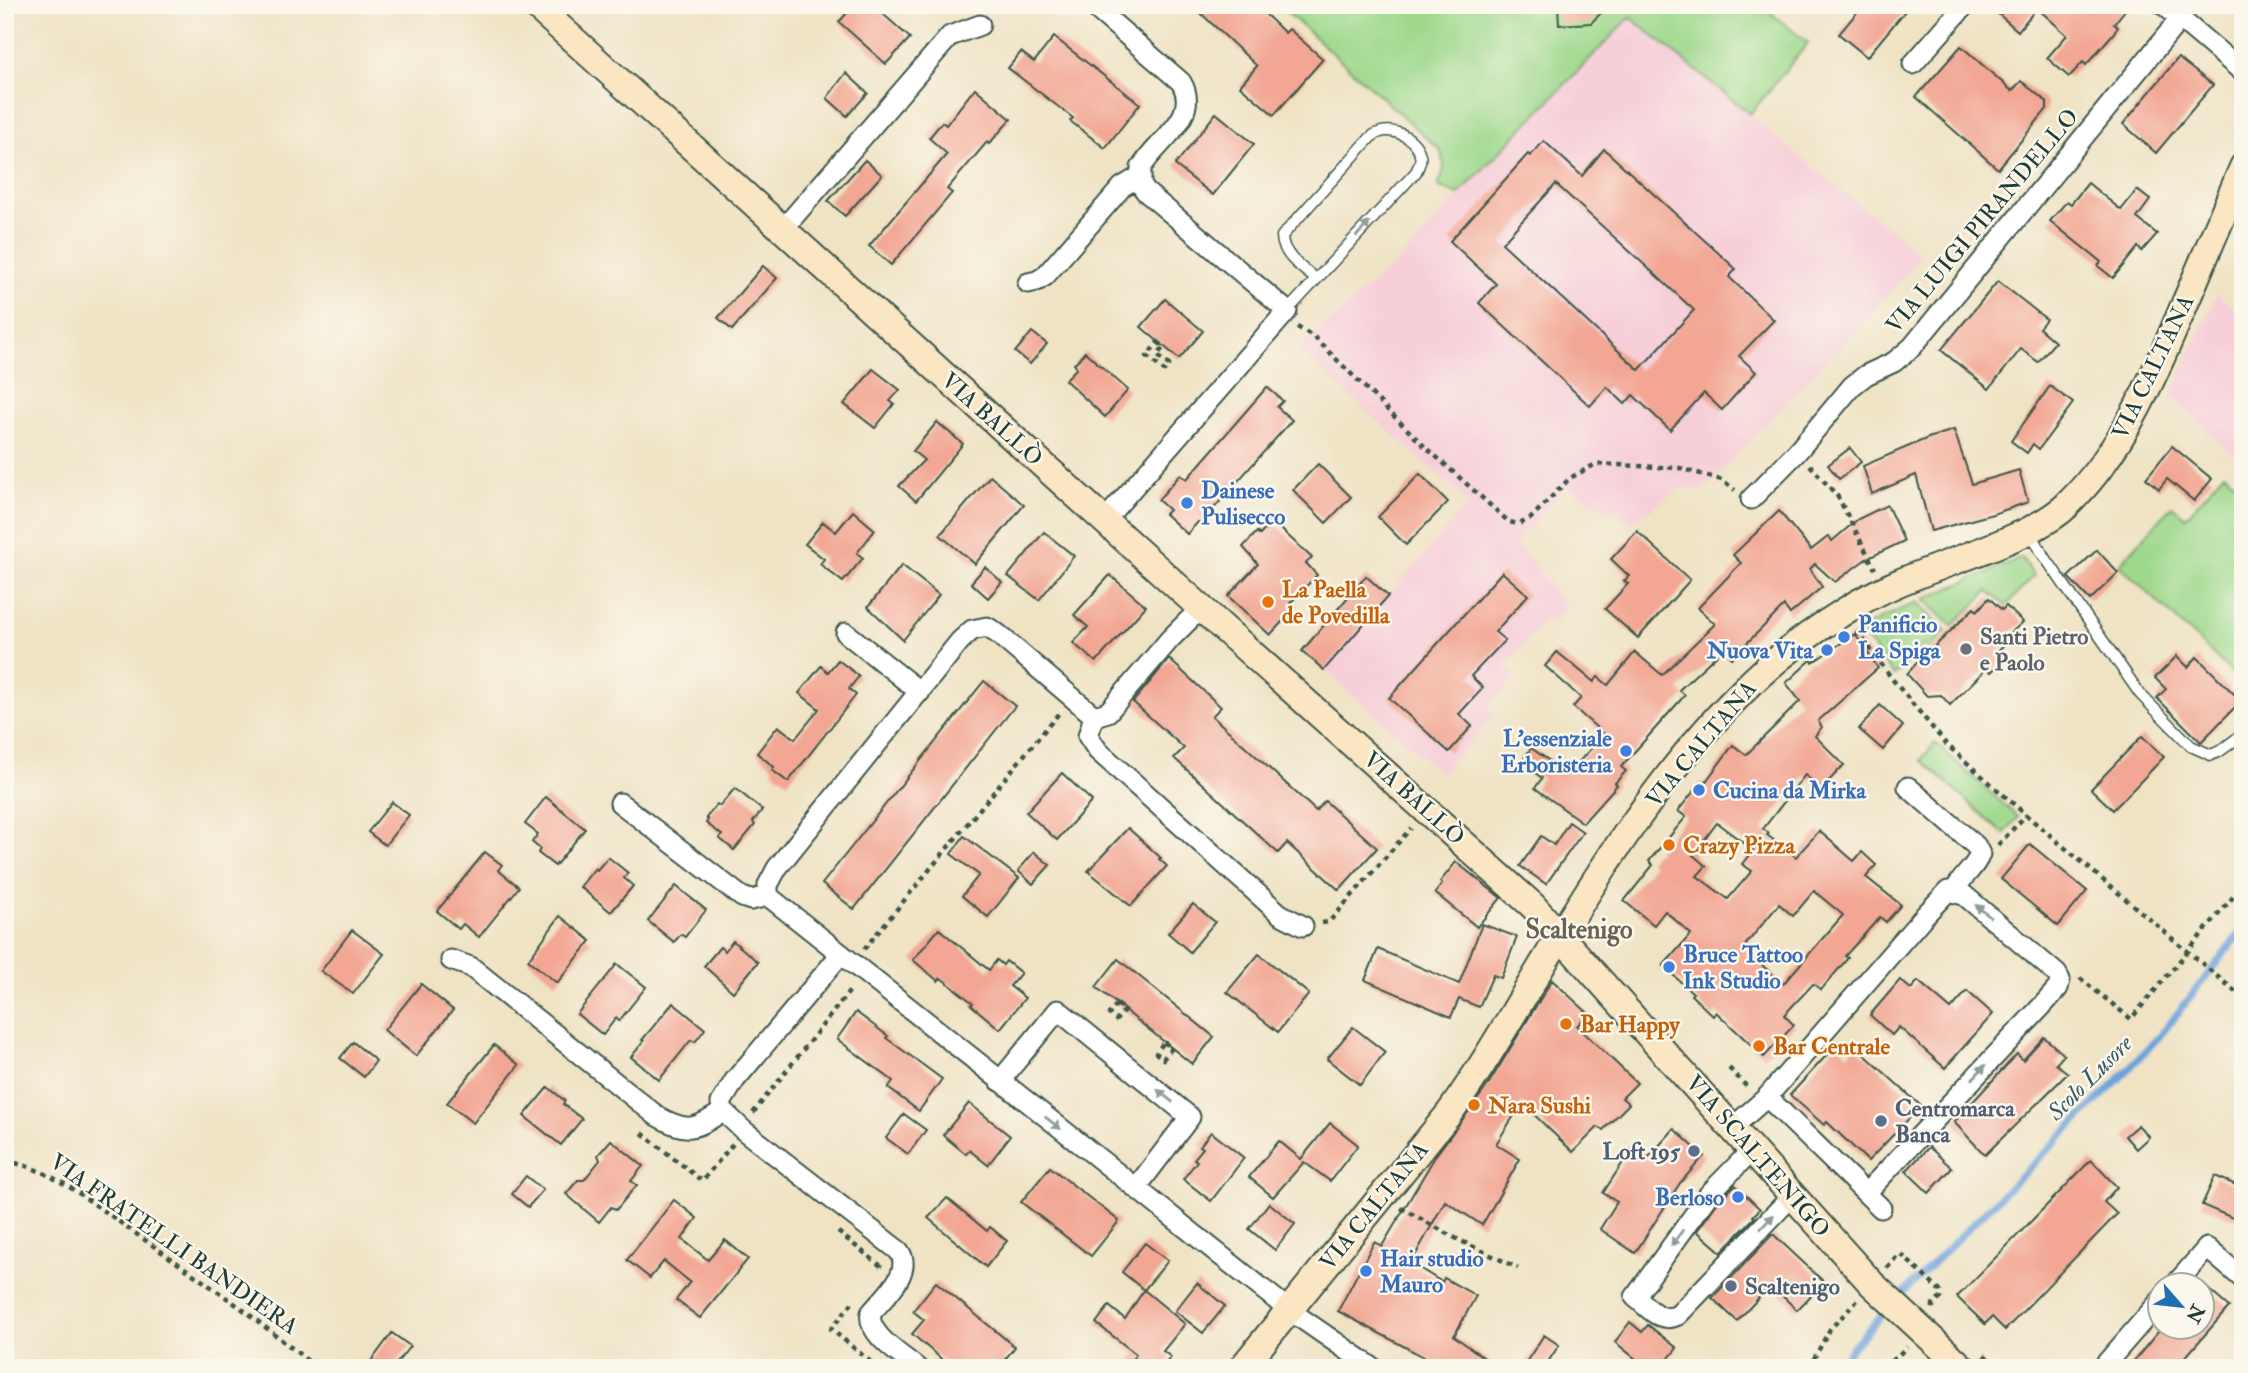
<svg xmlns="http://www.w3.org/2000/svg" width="2248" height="1373" viewBox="0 0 2248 1373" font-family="'IM FELL Double Pica',serif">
<rect width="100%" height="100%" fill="#fbf7ec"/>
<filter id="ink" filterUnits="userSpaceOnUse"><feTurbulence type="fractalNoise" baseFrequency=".0143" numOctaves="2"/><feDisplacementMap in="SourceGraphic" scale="14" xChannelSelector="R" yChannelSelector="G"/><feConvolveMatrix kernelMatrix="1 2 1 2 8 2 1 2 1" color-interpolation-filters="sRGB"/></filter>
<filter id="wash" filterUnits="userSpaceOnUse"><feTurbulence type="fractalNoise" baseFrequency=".00686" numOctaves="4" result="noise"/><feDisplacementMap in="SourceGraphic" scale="28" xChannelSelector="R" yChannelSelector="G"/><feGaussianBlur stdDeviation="1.57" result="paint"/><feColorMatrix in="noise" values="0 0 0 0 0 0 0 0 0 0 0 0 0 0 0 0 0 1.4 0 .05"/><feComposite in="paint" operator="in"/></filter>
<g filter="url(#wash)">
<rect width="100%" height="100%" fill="#efe3c4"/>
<g fill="#f6cfd8">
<path d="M1630 17 1922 256 1856 330 1704 490 1681 488 1631 523 1567 487 1517 542 1566 607 1552 622 1546 617 1505 666 1516 677 1488 708 1495 715 1441 774 1324 670 1469 503 1298 349 1409 251 1458 195Z"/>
<path d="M2217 293 2243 317V464L2171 397Z"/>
</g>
<g fill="#9dd88b" stroke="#5e8a60" stroke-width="2">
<path d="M1279 5H1761L1808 43 1750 114 1630 17 1458 195 1438 186C1444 173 1447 162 1439 149Z"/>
<path d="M2224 473 2243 488V683L2119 565 2172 506 2186 517Z"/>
<path d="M2022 558 2034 576 2006 606 1988 591 1952 626 1924 599Z"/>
<path d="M1917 602 1946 631 1929 649 1924 644 1894 676 1859 629Z"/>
<path d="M1935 743 2018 817 2004 834 1921 760Z"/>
</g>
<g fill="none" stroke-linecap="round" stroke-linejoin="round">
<g stroke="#6ba2d9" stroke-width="7">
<path d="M1897 1299 2126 1072 2164 1031 2243 929"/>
<path d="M1840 1368 1852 1347 1889 1307"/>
</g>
</g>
<g id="blocks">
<g fill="#f2a693" fill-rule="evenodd">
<path d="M854 5H873L910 38 886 64 839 22Z"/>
<path d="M1192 5H1256L1285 33 1289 29 1323 59 1274 115 1240 86 1257 66Z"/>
<path d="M1558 5H1609L1591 23 1559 25Z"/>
<path d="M1863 5H1910L1867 57 1839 34Z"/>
<path d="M1988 5H2129L2114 24 2118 27 2112 35 2086 65 2083 62 2069 77 2047 58 2067 35 2037 8 2018 31Z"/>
<path d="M1054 37 1140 104 1105 148 1070 121 1073 118 1008 68 1021 52 1034 62Z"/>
<path d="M1961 46 2012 91 2021 81 2047 102V109L1998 169 1916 97Z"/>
<path d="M2178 58 2213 85 2156 153 2123 124Z"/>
<path d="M846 73 868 93 847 116 827 98Z"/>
<path d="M975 88 1011 119 989 144 987 142 947 189 952 193 891 265 869 246 947 154 929 138 942 122 946 125Z"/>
<path d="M1216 113 1254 144 1213 195 1175 165Z"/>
<path d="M1544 141 1582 176 1604 149 1736 269 1729 277 1774 320 1739 356 1756 372 1722 410 1704 393 1670 430 1633 395 1625 404 1607 387 1590 406 1479 303 1496 284 1450 241 1528 154 1530 156ZM1556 184 1694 310 1639 370 1502 243Z"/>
<path d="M865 160 882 175 845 216 828 201Z"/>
<path d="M2088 183 2121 210 2137 190 2150 200 2137 218 2157 234 2142 251 2138 247 2113 278 2098 266 2101 262 2050 221 2067 201 2071 204Z"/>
<path d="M763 266 777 278 732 330 718 318Z"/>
<path d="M1998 281 2046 319 2039 328 2055 342 2038 362 2021 349 1989 389 1941 350Z"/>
<path d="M1165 299 1203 331 1179 359 1141 327Z"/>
<path d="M1032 332 1047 344 1030 364 1015 352Z"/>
<path d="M1085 352 1128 390 1105 417 1065 380 1077 368 1074 364Z"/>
<path d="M873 369 900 390 890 401 894 404 875 428 844 404Z"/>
<path d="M2050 386 2073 403 2039 449 2033 444 2027 453 2011 441Z"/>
<path d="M1267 387 1283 401 1277 407 1292 420 1200 524 1198 522 1187 534 1165 514 1169 510 1158 500 1180 475 1187 479Z"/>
<path d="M937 422 963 444 916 501 899 486 924 460 913 451Z"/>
<path d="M1954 430 1972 484 2019 470 2028 502 1993 514 1931 531 1916 475 1872 494 1863 466 1928 438Z"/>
<path d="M2172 446 2212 479 2194 501 2167 479 2159 489 2146 478Z"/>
<path d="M1850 448 1861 462 1839 479 1828 465Z"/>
<path d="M1318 464 1351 497 1326 523 1293 490Z"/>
<path d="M1420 474 1448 502 1406 545 1378 517Z"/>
<path d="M990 476 1024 505 975 564 940 535Z"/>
<path d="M1887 505 1904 541 1866 559 1835 582 1815 564 1810 569 1822 587 1790 614 1784 606 1732 658 1723 649 1679 690 1685 695 1621 767 1626 771 1615 783 1617 785 1583 823 1535 788 1542 778 1521 763 1531 748 1568 774 1604 734 1573 707 1581 698 1545 666 1557 652 1594 682 1598 677 1608 685 1635 652 1662 675 1715 624 1698 608 1741 563 1733 555 1779 511 1811 550 1829 536 1832 541 1858 519Z"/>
<path d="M853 511 875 530 857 553 863 558 843 582 820 564 824 559 805 544 823 522 836 532Z"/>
<path d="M1272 521 1312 558 1306 563 1317 575 1290 603 1295 608 1270 635 1228 596 1258 564 1243 547 1257 532 1260 535Z"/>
<path d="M1637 531 1690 580 1638 638 1605 609 1628 584 1624 581 1629 576 1611 559Z"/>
<path d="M1044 532 1074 556 1039 600 1008 576Z"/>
<path d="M2097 550 2118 573 2090 600 2068 577Z"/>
<path d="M902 565 939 595 903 640 868 607Z"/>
<path d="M985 567 1002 582 988 598 971 583Z"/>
<path d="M1502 572 1528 595 1495 632 1505 640 1471 676 1483 688 1459 714 1472 726 1449 752 1389 698Z"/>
<path d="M1110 575 1146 606 1096 662 1073 643 1088 627 1074 615Z"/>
<path d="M1366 576 1388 596 1324 670 1302 651Z"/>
<path d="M1989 598 2002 610 2006 606 2023 622 2003 640 2006 643 1997 653 2004 660 1991 672 1987 668 1950 705 1941 695 1927 696 1907 674 1925 653 1926 655 1974 608 1977 611Z"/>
<path d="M1855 634 1878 668 1818 721 1822 727 1815 736 1844 765 1821 789 1805 775 1763 829 1769 833 1767 835 1796 857 1819 831 1854 861 1862 852 1876 865 1866 877 1901 905 1886 922 1880 917 1845 956 1848 958 1821 990 1813 984 1784 1015 1794 1025 1764 1057 1716 1012 1713 1016 1691 995 1693 993 1663 966 1691 934 1665 911 1654 925 1624 901 1653 865 1649 861 1686 817 1678 811 1701 782 1704 784 1733 745 1746 755 1800 701 1786 683 1811 660 1813 662ZM1717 823 1753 850 1742 864 1752 871 1728 899 1697 876 1706 866 1693 855ZM1814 891 1843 915 1783 984 1743 948 1779 904 1793 916Z"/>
<path d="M2177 656 2188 667 2197 657 2241 701 2201 742 2157 698 2166 689 2155 678Z"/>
<path d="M1169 659 1221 707 1212 716 1316 811 1325 801 1377 848 1339 890 1287 843 1278 853 1174 758 1184 748 1133 702Z"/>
<path d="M838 660 859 676 849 689 856 695 788 782 772 770 774 767 757 753 778 726 795 739 819 709 799 693 821 666 828 672Z"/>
<path d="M984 681 1015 706 854 909 822 884Z"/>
<path d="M1880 705 1903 726 1883 750 1859 729Z"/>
<path d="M2142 736 2164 757 2113 810 2091 789Z"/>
<path d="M1062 773 1092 801 1057 840 1026 812Z"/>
<path d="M735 788 762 810 753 822 755 825 734 850 719 838 722 835 706 823 708 820 706 818 717 804 720 806Z"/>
<path d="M546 797 585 829 555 866 538 853 540 849 532 842 538 834 525 824Z"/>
<path d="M392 802 409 815 385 845 368 832Z"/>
<path d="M1569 822 1583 832 1546 884 1520 866 1541 836 1554 845Z"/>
<path d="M1128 828 1161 858 1159 859 1167 866 1131 906 1088 871Z"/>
<path d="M964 836 1019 878 988 917 962 896 979 875 951 854Z"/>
<path d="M2030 844 2087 891 2058 926 2001 879Z"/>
<path d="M485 852 502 865 498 870 519 887 479 937 463 924 459 929 437 911Z"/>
<path d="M1034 852 1050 865 1033 884 1018 871Z"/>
<path d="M608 857 628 873 624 878 633 886 611 912 580 887 595 868 597 870Z"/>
<path d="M1456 862 1501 898 1477 927 1435 893 1442 884 1440 882Z"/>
<path d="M676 886 706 910 685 937 681 934 674 942 648 921Z"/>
<path d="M1193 904 1215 922 1190 952 1168 933Z"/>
<path d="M560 916 591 941 557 983 528 960Z"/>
<path d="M1482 924 1517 937 1501 978 1493 975 1479 1007 1459 999 1451 1017 1365 980 1378 949 1459 984Z"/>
<path d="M939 929 989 970 997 960 1003 965 1006 961 1021 973 1010 986 1025 998 1000 1029 971 1005 973 1003 941 978 938 981 913 960Z"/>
<path d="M352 930 384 954 353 994 321 971Z"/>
<path d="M733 941 758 962 733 992 704 966 720 947 725 951Z"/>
<path d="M1259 954 1309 994 1278 1032 1227 992Z"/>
<path d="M1118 959 1214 1037 1192 1064 1096 987Z"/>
<path d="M617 964 646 987 619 1021 616 1018 603 1035 577 1014Z"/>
<path d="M1552 980 1588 1013 1577 1026 1637 1083 1622 1098 1629 1104 1603 1130 1598 1127 1573 1152 1522 1103 1496 1144 1520 1159 1482 1225 1445 1201 1411 1263 1442 1282 1444 1278 1476 1296 1454 1336 1498 1368H1444L1338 1311 1374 1242 1382 1246 1436 1155 1486 1088Z"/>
<path d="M1900 980 1911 989 1918 981 1951 1009 1967 991 1993 1014 1945 1068 1899 1027 1892 1035 1870 1015Z"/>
<path d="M421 984 453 1010 416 1056 384 1030Z"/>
<path d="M673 1003 705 1029 695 1042 691 1040 659 1080 631 1057 644 1041 642 1040Z"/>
<path d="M856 1012 888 1036 886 1038 942 1079 919 1111 888 1088 893 1081 837 1039Z"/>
<path d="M1353 1027 1385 1052 1360 1085 1327 1059Z"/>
<path d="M2044 1037 2064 1055 2056 1064 2068 1073 1985 1155 1954 1122 2017 1054 2023 1060Z"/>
<path d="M353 1042 376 1061 364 1077 340 1058Z"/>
<path d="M1837 1044 1848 1054 1855 1046 1921 1106 1868 1161 1827 1122 1824 1125 1790 1095Z"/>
<path d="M494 1045 519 1065 473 1123 447 1103Z"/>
<path d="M548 1087 565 1101 563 1104 582 1119 561 1145 524 1116Z"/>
<path d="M969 1103 1010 1136 988 1165 969 1150 966 1154 943 1135Z"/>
<path d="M904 1114 926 1130 908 1154 886 1138Z"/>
<path d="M1330 1123 1358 1145 1330 1181 1304 1162 1273 1197 1249 1177 1279 1141 1301 1159Z"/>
<path d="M2138 1125 2149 1137 2136 1149 2125 1136Z"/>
<path d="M1674 1129 1704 1156 1680 1183 1635 1253 1600 1229 1617 1202 1603 1193 1633 1147 1648 1158Z"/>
<path d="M1211 1132 1244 1158 1211 1201 1183 1179 1197 1161 1194 1159 1203 1148 1200 1146Z"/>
<path d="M611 1140 643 1166 631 1181 637 1185 616 1210 611 1207 599 1222 566 1194 578 1180H584L600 1160 598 1155Z"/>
<path d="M1929 1147 1952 1168 1929 1193 1906 1171Z"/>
<path d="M2091 1160 2117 1187 2104 1202 2117 1214 2005 1330 1992 1317 1985 1324 1957 1297Z"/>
<path d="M1050 1167 1119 1221 1091 1256 1021 1202Z"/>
<path d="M526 1176 543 1190 528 1207 512 1194Z"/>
<path d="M2215 1176 2243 1188V1200L2235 1219 2202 1205Z"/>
<path d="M1735 1185 1760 1209 1753 1216 1755 1217 1721 1252 1697 1231 1718 1202Z"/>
<path d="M947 1198 987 1231 990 1227 1007 1241 986 1267 928 1218Z"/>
<path d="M674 1200 697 1218 682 1239 708 1260 725 1240 748 1259 700 1318 676 1300 690 1282 664 1261 650 1278 627 1260Z"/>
<path d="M1269 1203 1295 1224 1275 1250 1249 1229Z"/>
<path d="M1773 1234 1824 1282 1797 1310 1771 1285 1737 1321 1712 1298Z"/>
<path d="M1145 1243 1168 1261 1144 1290 1122 1272Z"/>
<path d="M936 1282 1015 1347 998 1368H952L912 1334 924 1320 913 1311Z"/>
<path d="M1197 1283 1225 1306 1203 1333 1175 1311Z"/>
<path d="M2202 1284 2229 1307 2176 1368H2128L2162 1327H2202Z"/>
<path d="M1144 1290 1185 1324 1163 1351 1171 1357 1162 1368H1126L1136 1354 1096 1323 1109 1306 1125 1319Z"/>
<path d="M1630 1322 1642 1332 1648 1325 1677 1348 1661 1368H1647L1615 1342Z"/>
<path d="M392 1333 410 1346 393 1368H366Z"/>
<path d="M1544 1335 1559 1345 1544 1368H1522Z"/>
</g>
</g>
</g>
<g filter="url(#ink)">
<use href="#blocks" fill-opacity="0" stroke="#3e564a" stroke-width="2"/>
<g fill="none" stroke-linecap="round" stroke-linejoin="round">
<g stroke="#3e564a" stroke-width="13">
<g id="lane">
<path d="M1287 311 1416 172C1418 167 1422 161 1420 155 1415 135 1387 123 1370 138L1282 236C1282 255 1302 268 1316 279"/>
<path d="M2031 533 2042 553 2140 694 2191 746 2211 755 2220 751 2243 734"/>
</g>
</g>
<g stroke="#3e564a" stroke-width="23">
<g id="street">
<path d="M1092 5 1181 82C1202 117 1157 140 1141 168V185L1146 192 1287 311 1104 521"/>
<path d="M2164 5 2243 72"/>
<path d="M1913 64 1965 5"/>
<path d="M783 229 950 36 980 25"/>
<path d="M1028 283 1037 281 1045 276 1122 187 1140 176"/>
<path d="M1751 499 1797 452 1852 386 1866 375 1894 362 1912 347 2180 19"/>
<path d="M846 633 920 692"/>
<path d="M1094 716 1088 736 1098 751 1280 914 1303 926"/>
<path d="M1094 716 1108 712 1170 639 1201 608"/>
<path d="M1908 787 1976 846 1980 854C1975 869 1960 877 1955 891"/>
<path d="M620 803 742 897 751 900 768 896 1136 1188 1190 1117 1058 1010 1000 1081"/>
<path d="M768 896V885L777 868 960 641 972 630 987 627 998 634 1094 716"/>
<path d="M841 954 735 1080 721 1103 723 1111 743 1130 899 1251C914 1272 884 1297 871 1313 866 1334 902 1355 917 1368"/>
<path d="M451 960 471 967 657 1116C687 1133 695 1130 723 1111"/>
<path d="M1767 1097 1925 915 1948 891 1964 895 2057 974 2060 980 2058 988 2042 1006 1866 1193"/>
<path d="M1733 1127 1767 1097 1881 1208"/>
<path d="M1753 1149 1709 1194 1635 1297C1649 1308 1660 1324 1678 1315L1792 1196"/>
<path d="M1136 1188 1289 1310 1373 1368"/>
<path d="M2174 1286 2207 1248 2243 1279"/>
<path d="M2102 1368 2160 1301"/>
</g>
</g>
<g stroke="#3e564a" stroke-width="30">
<g id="secondary">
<path d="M535 5 1201 608 1533 906 1872 1284 1963 1368"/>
<path d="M1242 1368 1448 1115C1482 1068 1511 1017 1541 967 1597 875 1664 769 1741 693 1771 662 1808 634 1845 611 1902 574 1969 560 2030 530 2044 522 2058 515 2069 503 2125 448 2156 371 2186 301 2205 256 2224 212 2243 167"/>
</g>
</g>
<g stroke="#3e564a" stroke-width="4.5" stroke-dasharray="5 5" stroke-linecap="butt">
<path d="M1297 327 1313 336 1421 443 1509 522 1519 524 1530 519 1570 478 1596 464 1680 468 1722 480 1735 490"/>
<path d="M1158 342 1164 347 1157 355 1169 365 1164 371 1147 356Z"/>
<path d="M1810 465 1838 497 1875 569"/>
<path d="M1857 631 1893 680 1946 744 2026 815 2243 998"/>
<path d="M1998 845 2026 815"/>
<path d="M1322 923 1329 922 1411 828"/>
<path d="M864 949 1059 713"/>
<path d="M2080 978 2131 1019 2243 885"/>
<path d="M1117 1004 1125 1010 1116 1020 1109 1014Z"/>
<path d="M1164 1042 1172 1048 1163 1059 1156 1053Z"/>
<path d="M1729 1068 1748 1088"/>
<path d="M753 1113 852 988"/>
<path d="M642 1133 702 1181 733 1144"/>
<path d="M5 1161C34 1166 56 1178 80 1194L241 1308 317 1368"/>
<path d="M1401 1208 1459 1240 1518 1268"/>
<path d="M838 1232 881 1266 879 1269"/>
<path d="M1887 1268 1901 1254 1940 1291 1941 1298 1933 1304V1309"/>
<path d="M852 1303 831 1329 878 1368"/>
<path d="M1984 1355 1999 1368"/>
<path d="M1809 1368 1830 1329 1857 1301"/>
<path d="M1885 1368 1907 1347"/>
</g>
<use href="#lane" stroke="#fff" stroke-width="10"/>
<use href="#street" stroke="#fff" stroke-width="19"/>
<use href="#secondary" stroke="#fbe6c3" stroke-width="26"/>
</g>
<defs><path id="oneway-solid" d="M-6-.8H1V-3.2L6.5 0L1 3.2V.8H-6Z" transform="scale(1.75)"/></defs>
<g fill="#8f9e9a">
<use href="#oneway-solid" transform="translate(1363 229) rotate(-47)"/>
<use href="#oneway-solid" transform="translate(1983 911) rotate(-140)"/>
<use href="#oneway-solid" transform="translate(1979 1072) rotate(-47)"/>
<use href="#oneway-solid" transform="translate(1165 1096) rotate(-141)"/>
<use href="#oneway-solid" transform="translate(1053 1123) rotate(38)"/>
<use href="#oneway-solid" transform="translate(1767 1222) rotate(-46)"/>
<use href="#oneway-solid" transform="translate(1677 1238) rotate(126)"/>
</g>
</g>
<g fill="#3f7fe0" stroke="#fbf7ec" stroke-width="2.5">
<circle cx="1187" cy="503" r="7"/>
<circle cx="1844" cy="637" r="7"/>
<circle cx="1827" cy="650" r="7"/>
<circle cx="1626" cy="751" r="7"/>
<circle cx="1699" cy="790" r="7"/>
<circle cx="1669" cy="967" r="7"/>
<circle cx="1738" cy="1197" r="7"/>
<circle cx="1366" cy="1271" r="7"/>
</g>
<g fill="#e8710a" stroke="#fbf7ec" stroke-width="2.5">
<circle cx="1268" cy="602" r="7"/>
<circle cx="1669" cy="845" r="7"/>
<circle cx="1566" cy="1024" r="7"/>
<circle cx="1759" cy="1046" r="7"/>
<circle cx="1474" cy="1105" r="7"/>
</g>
<circle fill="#6b7280" stroke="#fbf7ec" stroke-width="2.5" cx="1966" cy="649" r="7"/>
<g fill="#5c6f8a" stroke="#fbf7ec" stroke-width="2.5">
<circle cx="1881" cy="1121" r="7"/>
<circle cx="1694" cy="1151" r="7"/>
<circle cx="1731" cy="1286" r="7"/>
</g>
<g text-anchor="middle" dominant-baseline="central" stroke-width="5" stroke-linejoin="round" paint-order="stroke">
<g font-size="23" fill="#1f3d34" stroke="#fbf7ec">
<text transform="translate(1982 221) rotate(-50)">VIA LUIGI PIRANDELLO</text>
<text transform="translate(2153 367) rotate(-64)">VIA CALTANA</text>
<text transform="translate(992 419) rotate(42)">VIA BALLÒ</text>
<text transform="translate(1701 744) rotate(-50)">VIA CALTANA</text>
<text transform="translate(1414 798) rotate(42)">VIA BALLÒ</text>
<text transform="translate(1758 1156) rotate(49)">VIA SCALTENIGO</text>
<text transform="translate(1374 1206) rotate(-51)">VIA CALTANA</text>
<text transform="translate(174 1244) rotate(35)">VIA FRATELLI BANDIERA</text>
</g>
<g font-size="23" font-weight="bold" fill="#366cbe" stroke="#fbf7ec" text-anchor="start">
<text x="1201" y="490">Dainese<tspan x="1201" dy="26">Pulisecco</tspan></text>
<text x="1858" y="624">Panificio<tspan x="1858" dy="26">La Spiga</tspan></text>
<text x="1813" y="650" text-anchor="end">Nuova Vita</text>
<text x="1612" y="738" text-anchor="end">L'essenziale<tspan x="1612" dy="26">Erboristeria</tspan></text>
<text x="1713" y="790">Cucina da Mirka</text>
<text x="1683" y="954">Bruce Tattoo<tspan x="1683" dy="26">Ink Studio</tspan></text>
<text x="1724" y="1197" text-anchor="end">Berloso</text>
<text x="1380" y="1258">Hair studio<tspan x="1380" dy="26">Mauro</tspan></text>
</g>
<g font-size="23" font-weight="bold" fill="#c56008" stroke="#fbf7ec" text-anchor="start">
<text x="1282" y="589">La Paella<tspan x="1282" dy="26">de Povedilla</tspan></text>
<text x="1683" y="845">Crazy Pizza</text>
<text x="1580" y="1024">Bar Happy</text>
<text x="1773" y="1046">Bar Centrale</text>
<text x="1488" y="1105">Nara Sushi</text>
</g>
<g font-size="23" font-weight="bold" fill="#5b616d" stroke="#fbf7ec" text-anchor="start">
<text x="1980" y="636">Santi Pietro<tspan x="1980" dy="26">e Paolo</tspan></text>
</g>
<g font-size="23" font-weight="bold" fill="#4e5e75" stroke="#fbf7ec" text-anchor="start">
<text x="1895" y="1108">Centromarca<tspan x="1895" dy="26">Banca</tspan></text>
<text x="1680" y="1151" text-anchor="end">Loft 195</text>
<text x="1745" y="1286">Scaltenigo</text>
</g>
<g font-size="24" font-style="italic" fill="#365b66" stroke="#fbf7ec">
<text transform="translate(2090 1078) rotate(-45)">Scolo Lusore</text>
</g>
<g font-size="26" font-weight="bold" fill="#696255" stroke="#fbf7ec">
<text x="1579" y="930">Scaltenigo</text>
</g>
</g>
<rect width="2248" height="1373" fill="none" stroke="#fbf7ec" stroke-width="28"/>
<g transform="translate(2181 1306) rotate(118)"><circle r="33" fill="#fbf7ec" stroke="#a3ada2" stroke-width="2"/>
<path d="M0-5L12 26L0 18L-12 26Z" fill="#1f6fb2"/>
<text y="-10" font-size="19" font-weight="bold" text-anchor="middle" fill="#1f3d34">N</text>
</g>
</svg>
